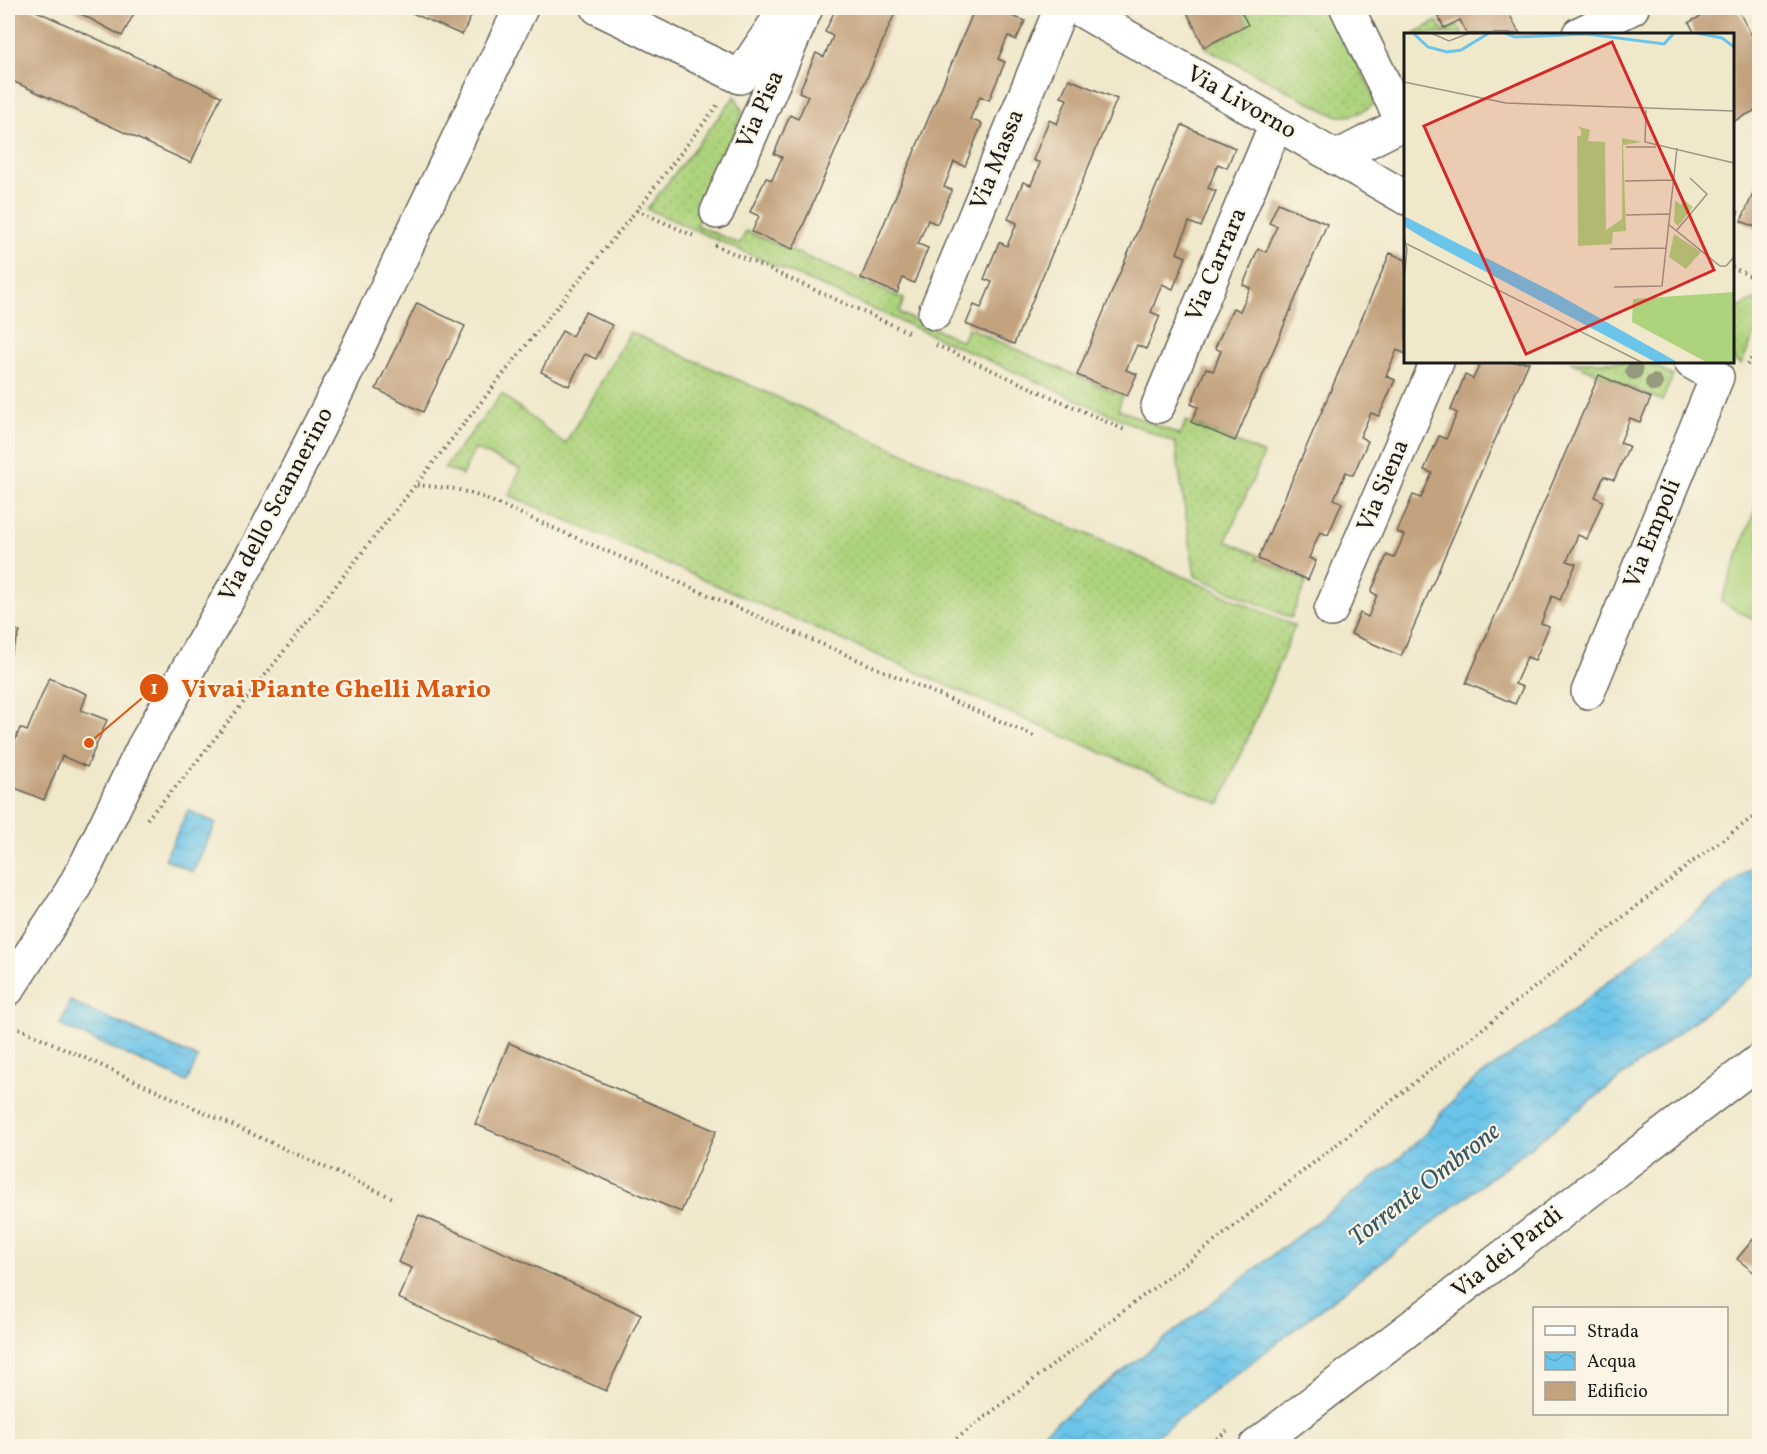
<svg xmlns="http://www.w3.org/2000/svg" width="1767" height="1454" viewBox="0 0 1767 1454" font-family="Vollkorn,serif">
<defs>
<pattern id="grass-dots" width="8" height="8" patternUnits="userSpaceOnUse" patternTransform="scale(1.5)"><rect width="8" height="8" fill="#add37d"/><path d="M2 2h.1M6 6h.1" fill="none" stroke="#94b56b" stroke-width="1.8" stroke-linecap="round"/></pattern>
<pattern id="water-waves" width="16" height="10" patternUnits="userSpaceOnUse" patternTransform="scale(1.5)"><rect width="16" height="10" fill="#6bc4e9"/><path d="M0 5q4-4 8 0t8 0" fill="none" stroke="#5ca8c7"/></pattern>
</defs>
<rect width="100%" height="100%" fill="#fcf5e5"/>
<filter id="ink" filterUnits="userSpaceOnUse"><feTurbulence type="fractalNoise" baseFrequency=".0167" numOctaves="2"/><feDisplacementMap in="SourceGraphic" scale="12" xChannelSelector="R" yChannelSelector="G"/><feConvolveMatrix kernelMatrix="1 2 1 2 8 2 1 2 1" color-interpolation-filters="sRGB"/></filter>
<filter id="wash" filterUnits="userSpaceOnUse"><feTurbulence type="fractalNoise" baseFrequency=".008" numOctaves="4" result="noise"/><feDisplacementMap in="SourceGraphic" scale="24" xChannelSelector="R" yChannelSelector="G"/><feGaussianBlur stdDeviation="1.35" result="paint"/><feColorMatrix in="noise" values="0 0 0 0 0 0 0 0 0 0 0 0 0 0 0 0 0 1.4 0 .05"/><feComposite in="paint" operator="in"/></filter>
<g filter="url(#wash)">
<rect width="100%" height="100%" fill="#efe8cb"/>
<g fill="url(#grass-dots)" stroke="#64784c" stroke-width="1.5">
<path d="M1239 8H1330L1377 102C1364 112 1351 119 1334 115L1204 47 1248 25Z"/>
<path d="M1437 21 1443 32 1458 25 1463 34H1413Z"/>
<path d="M735 96 743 112 696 225 740 244 746 231 904 299 899 313 962 341 968 328 1123 396 1118 409 1180 435 1186 421 1264 454 1226 541 1258 555 1257 559 1307 581 1291 618 1195 576 1175 443 647 209Z"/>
<path d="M1757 298 1759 299V326L1741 364 1733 360V311Z"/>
<path d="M630 332 1295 626 1220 804 509 495 520 469 475 449 462 475 444 468 502 394 565 444Z"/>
<path d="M1571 362H1649L1673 376 1662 401Z"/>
</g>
<path fill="#add37d" stroke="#64784c" stroke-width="1.5" d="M1759 499V622L1721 602Z"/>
<g fill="url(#water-waves)" stroke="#447082" stroke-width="1.5">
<path d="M188 810 216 823 193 872 165 859Z"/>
<path d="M1759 862V971L1143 1446H1027L1049 1428 1404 1154 1429 1130 1441 1113 1473 1081 1555 1024Z"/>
<path d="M70 1001 198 1058 187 1082 60 1025Z"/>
</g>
<g id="blocks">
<g fill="#c3a27e">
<path d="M8 8H30L221 96 191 163 8 79Z"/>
<path d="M70 8H137L122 36Z"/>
<path d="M401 8H475L462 35Z"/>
<path d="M836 8H897L793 249 752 232 759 216 750 212 766 178 772 180 782 157 774 154 790 115 798 119 808 96 799 92 816 53 824 57 833 36 825 32Z"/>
<path d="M975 8H992L1025 21 1016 40 1008 36 998 59 1005 62 989 100 980 96 970 119 982 124 965 166 954 162 944 187 952 190 937 224 928 220 918 244 928 248 914 283 903 278 897 293 861 278Z"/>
<path d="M1185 8H1239L1248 25 1204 47Z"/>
<path d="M1434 8H1506L1520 34H1467L1460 20 1444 28Z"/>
<path d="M1718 8H1737L1752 36 1760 32V117L1756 110 1732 122V34H1695L1689 22Z"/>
<path d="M1069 79 1117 99 1014 344 966 324 974 305 981 308 992 282 984 279 999 242 1007 246 1017 223 1008 219 1023 182 1031 185 1040 163 1033 160 1049 120 1057 124 1067 99 1061 97Z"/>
<path d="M1182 125 1235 148 1227 168 1218 164 1208 188 1216 191 1201 227 1189 222 1177 253 1186 257 1173 289 1162 284 1151 312 1160 316 1146 349 1137 345 1126 370 1137 374 1127 396 1077 375Z"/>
<path d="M1760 178V229L1741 221Z"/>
<path d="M1278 203 1327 224 1235 441 1191 422 1198 407 1191 404 1206 368 1213 371 1221 351 1215 348 1233 308 1240 311 1250 288 1243 285 1258 249 1266 252 1277 226 1269 223Z"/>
<path d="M1390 253 1406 260V354L1397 350 1386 376 1395 380 1379 416 1371 413 1360 437 1368 441 1353 475 1346 472 1334 499 1342 503 1328 535 1320 532 1309 558 1316 561 1308 580 1258 559Z"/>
<path d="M417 303 465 326 423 412 376 389Z"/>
<path d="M585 312 612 325 596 359 585 354 569 386 541 372 562 331 572 336Z"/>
<path d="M1481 362H1529L1401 656 1351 634 1360 613 1368 617 1377 595 1371 592 1387 555 1394 558 1404 535 1397 532 1413 495 1421 498 1432 473 1424 470 1439 436 1446 439 1457 413 1451 410 1465 375 1473 379Z"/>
<path d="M1599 375 1651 398 1640 422 1630 418 1620 443 1629 446 1614 480 1604 476 1595 497 1603 501 1587 539 1578 535 1567 561 1576 564 1560 600 1552 596 1541 623 1549 626 1535 660 1527 657 1515 684 1523 687 1515 704 1466 683Z"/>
<path d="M8 626 20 632 8 661Z"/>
<path d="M49 678 87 694 81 710 107 720 87 767 62 756 44 800 8 785V759L20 728 27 731Z"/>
<path d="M509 1043 716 1131 681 1212 475 1124Z"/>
<path d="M419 1215 641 1314 606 1391 398 1298 412 1268 398 1262Z"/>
<path d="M1760 1231V1277L1737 1259Z"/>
</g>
</g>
</g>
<g filter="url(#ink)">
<use href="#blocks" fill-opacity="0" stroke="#666359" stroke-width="1.5"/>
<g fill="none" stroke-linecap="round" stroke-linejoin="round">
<g stroke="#666359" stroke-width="36">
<g id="minor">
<path d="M598 8 740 77 786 8"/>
<path d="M1077 8 1406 198"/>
<path d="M1347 8 1403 123"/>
<path d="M1579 34 1632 8"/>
<path d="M1335 158 1406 122"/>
<path d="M717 212 806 8"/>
<path d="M935 313 1061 8"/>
<path d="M1158 406 1276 124"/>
<path d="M1331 610 1437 362"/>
<path d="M1588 692 1717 377 1691 362"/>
<path d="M8 989 71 892 87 863 143 748 263 537 337 391 521 8"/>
<path d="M1256 1446 1760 1060"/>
</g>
</g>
<g stroke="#666359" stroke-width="4" stroke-dasharray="1.5 4.5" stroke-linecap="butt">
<path d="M637 210 694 236"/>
<path d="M1732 210 1744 216"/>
<path d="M715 245 908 332"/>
<path d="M1732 267 1760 281"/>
<path d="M936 345 1127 431"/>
<path d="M1747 365 1760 346"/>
<path d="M417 485 456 489 482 497 1034 736"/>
<path d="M147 819 186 775 539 329 637 210 719 103"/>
<path d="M8 1023 395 1199"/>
<path d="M947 1446 1224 1234 1691 863 1760 812"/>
<path d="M1207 1446 1227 1431"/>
</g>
<use href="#minor" stroke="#fff" stroke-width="33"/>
</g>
<g fill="#979b7d">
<circle cx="1634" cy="371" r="9"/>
<circle cx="1654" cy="383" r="9"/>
</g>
</g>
<g text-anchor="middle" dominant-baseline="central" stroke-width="4.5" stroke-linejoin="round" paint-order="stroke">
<g font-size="24" fill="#1c1c1c" stroke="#fcf5e5">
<text transform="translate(1241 103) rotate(30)">Via Livorno</text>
<text transform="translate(761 110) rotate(-66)">Via Pisa</text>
<text transform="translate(998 160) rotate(-68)">Via Massa</text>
<text transform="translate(1217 265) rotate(-67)">Via Carrara</text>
<text transform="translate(1384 486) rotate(-67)">Via Siena</text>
<text transform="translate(277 505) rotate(-62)">Via dello Scannerino</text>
<text transform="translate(1653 534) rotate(-68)">Via Empoli</text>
<text transform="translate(1508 1253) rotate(-38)">Via dei Pardi</text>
</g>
<g font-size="26" font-style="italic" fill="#385764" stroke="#fcf5e5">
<text transform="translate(1425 1185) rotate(-38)">Torrente Ombrone</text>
</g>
</g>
<g transform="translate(1404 33)">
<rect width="330" height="330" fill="#efe8cb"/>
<path d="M173 93 186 97 184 108 201 109 202 197 218 186V105L238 109 219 112 222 198 209 199 208 211 174 213 173 103H177V97ZM271 167 277 172 280 167 289 174 274 193 270 189Z" fill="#add37d"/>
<path d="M270 201 297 219 282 236 265 224ZM330 259V330H304L228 289 229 266Z" fill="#add37d"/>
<path d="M0 183 153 261 275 330H253L24 208 0 193Z" fill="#6bc4e9"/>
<path fill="none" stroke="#6bc4e9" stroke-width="3" d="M9 0 24 14 43 19 57 17 85 0M101 0 111 4 183 1 260 11 270 0M293 0 318 5 330 14"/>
<path fill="none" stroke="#9b9685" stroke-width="1.5" d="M27 0 45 8 66 0M0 49 102 70 330 78M242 77 241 109 330 130M222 114H252M221 148 269 147M222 182 265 181M264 191 316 233H322L330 224M273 197 303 161 286 145M0 203 3 216 0 249M3 211 239 330M206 216 262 215M210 254 258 253 273 115"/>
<path fill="#d62828" fill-opacity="0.15" stroke="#d62828" stroke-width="3" d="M208 9 310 237 122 321 20 93Z"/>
<rect width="330" height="330" fill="none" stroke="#1c1c1c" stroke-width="3"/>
</g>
<path fill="none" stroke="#de560d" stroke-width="2" d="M89 743L154 688"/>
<g fill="#de560d" stroke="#fcf5e5" stroke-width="2">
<circle cx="89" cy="743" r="6"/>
<circle cx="154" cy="688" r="15"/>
</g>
<g font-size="18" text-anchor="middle" font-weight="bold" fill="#fff">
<text x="154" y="694">1</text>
</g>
<g font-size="26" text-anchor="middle" font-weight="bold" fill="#de560d" stroke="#fcf5e5" stroke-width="4.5" stroke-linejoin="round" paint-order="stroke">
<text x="336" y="697">Vivai Piante Ghelli Mario</text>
</g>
<rect width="1767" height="1454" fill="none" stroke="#fcf5e5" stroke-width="30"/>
<rect x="1533" y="1307" width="195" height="108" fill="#fcf5e5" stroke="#a29e95" stroke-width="1.5"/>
<rect x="1545" y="1326" width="30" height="9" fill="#ffffff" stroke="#a29e95" stroke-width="1.5"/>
<text x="1587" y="1337" font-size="18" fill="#1c1c1c">Strada</text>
<rect x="1545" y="1352" width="30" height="18" fill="url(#water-waves)" stroke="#a29e95" stroke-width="1.5"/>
<text x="1587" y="1367" font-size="18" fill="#1c1c1c">Acqua</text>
<rect x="1545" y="1382" width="30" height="18" fill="#c3a27e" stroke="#a29e95" stroke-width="1.5"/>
<text x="1587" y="1397" font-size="18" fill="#1c1c1c">Edificio</text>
</svg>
